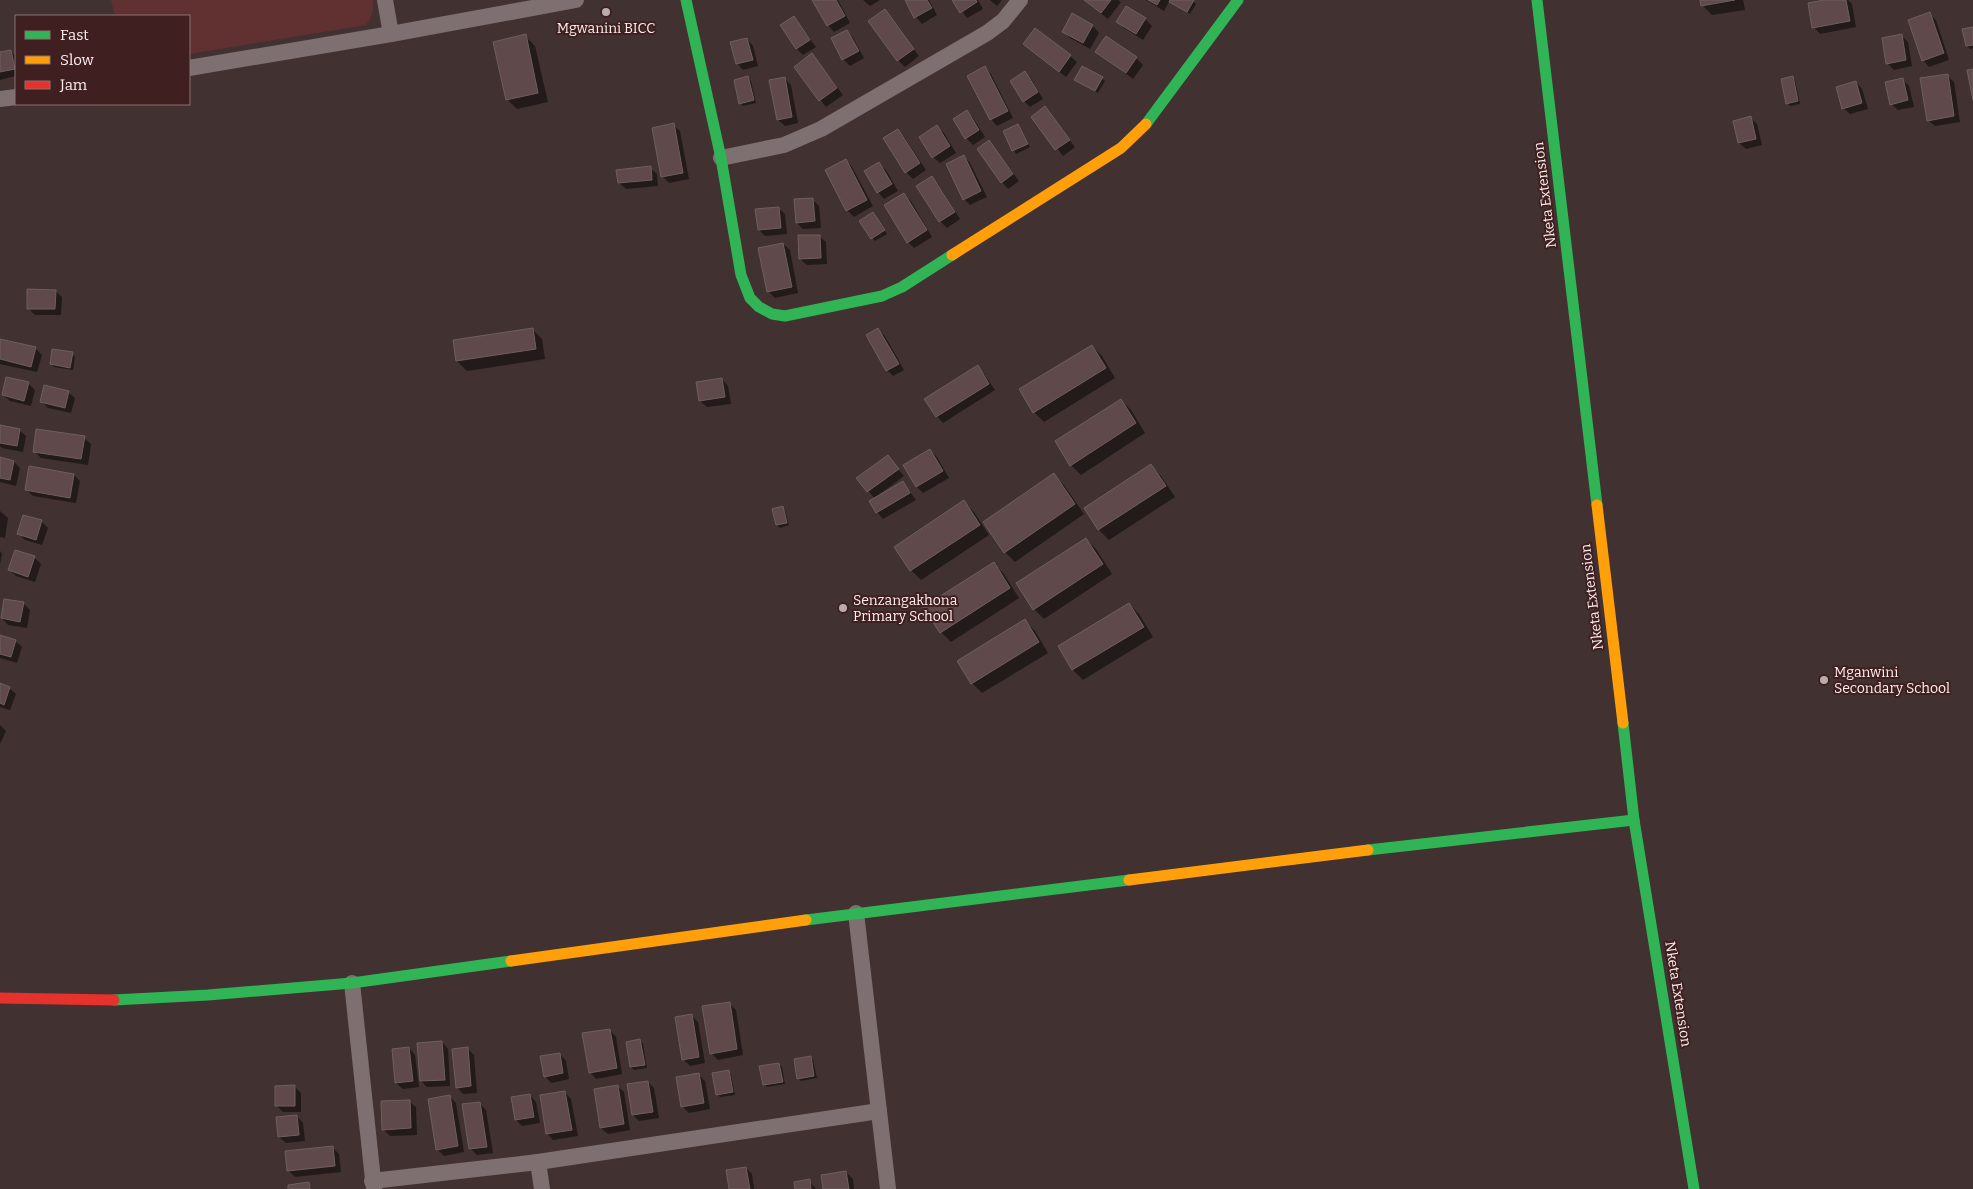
<svg xmlns="http://www.w3.org/2000/svg" width="1973" height="1189" viewBox="0 0 1973 1189" font-family="Bitter,serif">
<rect width="100%" height="100%" fill="#423131"/>
<path fill="#613132" d="M111 0H373C374 11 372 17 366 25L189 54V16H115Z"/>
<g fill="#0007">
<path d="M813 0H838L850 23 834 32 828 25Z"/>
<path d="M863 0H880L870 6Z"/>
<path d="M906 0H929L937 15 922 24 916 17Z"/>
<path d="M954 0H978L983 9 967 18Z"/>
<path d="M990 0H1002L997 6Z"/>
<path d="M1084 0H1118L1121 2 1108 19Z"/>
<path d="M1146 0H1192L1196 4 1190 14 1170 0 1164 11Z"/>
<path d="M1701 0H1743L1745 10 1712 15 1702 5Z"/>
<path d="M1831 0H1848L1852 4 1856 27 1820 34 1814 27Z"/>
<path d="M1126 7 1145 19 1152 26 1143 40 1124 28 1118 22Z"/>
<path d="M885 11 919 56 905 67 898 60Z"/>
<path d="M1929 14 1936 20 1949 60 1929 67 1923 60Z"/>
<path d="M1072 15 1093 26 1099 33 1090 49 1070 38 1064 32Z"/>
<path d="M794 18 816 47 803 55 797 49 782 26Z"/>
<path d="M1973 28V48L1970 49 1967 46Z"/>
<path d="M847 31 853 38 864 58 850 66 843 59Z"/>
<path d="M1901 35 1908 42 1912 66 1894 70 1887 63Z"/>
<path d="M525 36 535 46 548 102 517 109 507 99Z"/>
<path d="M1106 38 1136 58 1143 65 1133 79 1097 52Z"/>
<path d="M747 39 753 46 758 66 743 70 737 63Z"/>
<path d="M1024 44 1070 56 1077 62 1066 77Z"/>
<path d="M11 51 16 57V76L0 80V53Z"/>
<path d="M818 62 843 95 826 107 795 67Z"/>
<path d="M985 68 991 74 1013 118 997 126 991 119Z"/>
<path d="M1025 73 1031 79 1043 99 1030 107 1024 101Z"/>
<path d="M1947 75 1954 82 1960 122 1935 126 1928 120Z"/>
<path d="M1792 77 1795 80 1800 104 1790 106 1787 103Z"/>
<path d="M748 78 751 81 756 103 743 106 740 103Z"/>
<path d="M784 78 791 85 798 123 785 126 778 120Z"/>
<path d="M1102 78 1105 81 1098 93 1076 80Z"/>
<path d="M1903 80 1909 86 1914 107 1898 110 1891 104Z"/>
<path d="M1856 82 1862 89 1868 109 1850 114 1843 108Z"/>
<path d="M1045 108 1075 147 1063 156 1033 117Z"/>
<path d="M967 112 973 118 985 137 973 145 966 138 954 119Z"/>
<path d="M1750 118 1757 124 1762 145 1746 149 1739 143Z"/>
<path d="M673 125 680 131 689 179 669 183 662 176Z"/>
<path d="M1018 125 1030 147 1016 154 1004 132Z"/>
<path d="M937 127 944 133 956 153 940 163 933 157Z"/>
<path d="M898 130 904 137 926 170 913 179 906 172 885 139Z"/>
<path d="M989 142 1019 181 1008 189 1002 182Z"/>
<path d="M964 156 970 163 987 197 970 205 964 199Z"/>
<path d="M846 160 852 167 873 206 854 217 847 210Z"/>
<path d="M879 164 886 170 898 191 884 199 878 192Z"/>
<path d="M650 168 657 174 658 186 626 189 619 183Z"/>
<path d="M932 177 938 184 960 219 947 228 940 221 918 186Z"/>
<path d="M904 195 911 201 932 237 914 248 908 242Z"/>
<path d="M812 199 819 206 821 228 803 229 797 223Z"/>
<path d="M778 208 785 214 787 234 765 236 759 230Z"/>
<path d="M873 214 887 234 875 241 861 222Z"/>
<path d="M819 236 826 242 827 264 807 265 800 259Z"/>
<path d="M783 244 790 250 798 293 775 298 768 291Z"/>
<path d="M55 291 62 297 61 315H35L29 309Z"/>
<path d="M532 329 542 339 545 359 467 371 457 361Z"/>
<path d="M878 330 885 336 904 370 893 376 887 370Z"/>
<path d="M0 340 35 348 42 355 37 372 0 364Z"/>
<path d="M1092 346 1102 356 1115 378 1044 422 1034 412Z"/>
<path d="M72 354 75 357 73 370 54 367 51 364Z"/>
<path d="M978 367 984 374 995 390 943 423 937 416 926 399Z"/>
<path d="M722 379 728 386 731 404 707 407 700 401Z"/>
<path d="M28 383 35 390 31 406 10 401 3 395Z"/>
<path d="M68 392 75 398 71 413 48 408 42 402Z"/>
<path d="M1121 400 1131 410 1145 433 1081 475 1071 465Z"/>
<path d="M0 427 19 430 26 436 23 452 2 448 0 446Z"/>
<path d="M84 438 91 444 88 465 41 458 34 451Z"/>
<path d="M930 450 937 457 949 478 923 493 917 487Z"/>
<path d="M888 457 904 476 880 494 881 495 903 483 916 500 883 519 877 512 875 499 858 478Z"/>
<path d="M0 458 14 462 20 468 16 486 0 482Z"/>
<path d="M1151 466 1161 476 1175 497 1109 540 1099 530 1086 509Z"/>
<path d="M74 475 80 481 76 503 33 496 26 489Z"/>
<path d="M1054 475 1064 485 1084 514 1015 562 1005 552Z"/>
<path d="M964 502 974 512 989 535 921 580 911 570 896 547Z"/>
<path d="M782 507 785 510 789 525 780 528 777 525 773 510Z"/>
<path d="M0 511 8 518 5 538 0 537Z"/>
<path d="M41 521 48 528 42 545 25 540 19 534Z"/>
<path d="M1086 539 1096 549 1112 574 1044 619 1034 609Z"/>
<path d="M0 551 2 554 0 564Z"/>
<path d="M34 557 41 564 35 582 16 576 9 570Z"/>
<path d="M994 564 1004 574 1019 598 951 642 941 632Z"/>
<path d="M23 603 30 610 27 628 8 625 2 618Z"/>
<path d="M1129 604 1139 614 1153 637 1083 680 1073 670 1059 646Z"/>
<path d="M1025 621 1035 631 1048 653 982 693 972 683 959 662Z"/>
<path d="M0 636 15 641 22 647 17 663 0 658Z"/>
<path d="M0 685 9 688 16 694 10 710 0 707Z"/>
<path d="M0 725 6 731 0 744Z"/>
<path d="M729 1003 736 1010 743 1055 718 1060 711 1053Z"/>
<path d="M691 1015 698 1022 705 1063 690 1066 683 1059Z"/>
<path d="M610 1030 616 1037 622 1074 596 1079 590 1072Z"/>
<path d="M640 1041 643 1044 647 1068 634 1070 631 1067Z"/>
<path d="M442 1042 448 1049 450 1086 427 1087 421 1081Z"/>
<path d="M409 1048 415 1055 419 1087 403 1089 396 1083Z"/>
<path d="M467 1048 474 1055 477 1093 463 1094 457 1087Z"/>
<path d="M560 1054 566 1061 569 1079 551 1083 545 1076Z"/>
<path d="M811 1057 813 1060 817 1078 801 1081 798 1078Z"/>
<path d="M779 1064 782 1067 785 1084 767 1087 764 1084Z"/>
<path d="M728 1071 731 1074 735 1095 720 1097 717 1094Z"/>
<path d="M698 1074 705 1081 710 1109 689 1113 682 1106Z"/>
<path d="M648 1082 654 1088 659 1118 639 1121 633 1115Z"/>
<path d="M294 1086 301 1093V1112H283L276 1105Z"/>
<path d="M617 1086 624 1092 630 1130 608 1134 601 1128Z"/>
<path d="M565 1092 571 1099 578 1136 553 1140 547 1133Z"/>
<path d="M530 1095 536 1102 540 1123 522 1126 516 1120Z"/>
<path d="M450 1097 456 1103 464 1152 444 1156 437 1149Z"/>
<path d="M409 1101 416 1107 417 1135 390 1136 383 1129Z"/>
<path d="M479 1103 486 1110 493 1153 477 1155 471 1149Z"/>
<path d="M297 1116 303 1123 305 1141 286 1143 279 1137Z"/>
<path d="M332 1147 339 1154 341 1172 295 1177 288 1170Z"/>
<path d="M746 1168 752 1174 754 1189H730Z"/>
<path d="M846 1172 853 1179 854 1189H824Z"/>
<path d="M809 1181 816 1189H796Z"/>
</g>
<g fill="#5f494a" stroke="#6e5f5f">
<path d="M812 0H836L845 16 827 26Z"/>
<path d="M905 0H927L932 8 914 18Z"/>
<path d="M952 0H976L977 2 960 13Z"/>
<path d="M1084 0H1111L1101 13Z"/>
<path d="M1148 0H1160L1157 5Z"/>
<path d="M1170 0H1194L1187 12 1169 2Z"/>
<path d="M1700 0H1735L1701 6Z"/>
<path d="M1824 0H1846L1850 21 1812 28 1808 3Z"/>
<path d="M1126 6 1146 18 1136 34 1116 22Z"/>
<path d="M885 9 914 49 897 61 868 21Z"/>
<path d="M1930 12 1944 53 1922 61 1908 20Z"/>
<path d="M1072 13 1093 25 1083 43 1062 32Z"/>
<path d="M794 16 810 40 796 49 780 25Z"/>
<path d="M1973 27V45L1966 46 1962 29Z"/>
<path d="M1035 28 1071 55 1059 72 1023 44Z"/>
<path d="M847 30 859 51 842 60 831 38Z"/>
<path d="M526 34 538 93 506 100 493 42Z"/>
<path d="M1902 34 1906 60 1886 64 1882 38Z"/>
<path d="M1106 36 1137 57 1126 73 1095 52Z"/>
<path d="M747 38 753 60 736 64 730 42Z"/>
<path d="M11 50 15 69 0 72V52Z"/>
<path d="M812 53 837 88 819 101 794 67Z"/>
<path d="M985 66 1008 111 990 120 967 76Z"/>
<path d="M1082 66 1103 77 1095 91 1074 80Z"/>
<path d="M1973 69V100L1967 70Z"/>
<path d="M1025 71 1038 92 1023 102 1010 81Z"/>
<path d="M1948 74 1954 116 1927 121 1920 78Z"/>
<path d="M748 76 754 100 739 104 734 80Z"/>
<path d="M1793 76 1798 101 1786 104 1781 79Z"/>
<path d="M785 77 792 117 777 120 769 80Z"/>
<path d="M1903 78 1908 100 1890 105 1885 82Z"/>
<path d="M1856 81 1862 103 1842 109 1836 87Z"/>
<path d="M1045 106 1070 140 1055 150 1031 117Z"/>
<path d="M967 110 979 130 965 139 953 119Z"/>
<path d="M1751 116 1756 139 1738 143 1733 121Z"/>
<path d="M674 123 683 173 661 177 652 128Z"/>
<path d="M1018 124 1028 144 1012 151 1003 131Z"/>
<path d="M937 125 950 146 932 158 919 137Z"/>
<path d="M898 129 920 163 905 173 883 138Z"/>
<path d="M989 140 1013 174 1001 183 977 149Z"/>
<path d="M964 155 981 191 963 200 946 164Z"/>
<path d="M846 159 867 200 846 211 825 170Z"/>
<path d="M879 162 892 184 877 193 864 171Z"/>
<path d="M651 166 652 180 618 183 616 170Z"/>
<path d="M932 176 955 212 939 222 916 186Z"/>
<path d="M904 193 927 230 907 243 884 205Z"/>
<path d="M813 198 815 221 796 223 794 199Z"/>
<path d="M779 207 781 228 758 230 755 209Z"/>
<path d="M873 212 885 230 871 239 859 221Z"/>
<path d="M798 235H820L821 258 799 259Z"/>
<path d="M783 243 792 287 767 292 758 248Z"/>
<path d="M27 289 56 290 55 309H27Z"/>
<path d="M533 328 536 349 456 361 453 340Z"/>
<path d="M878 328 899 364 886 371 866 335Z"/>
<path d="M0 339 36 347 31 367 0 359Z"/>
<path d="M1092 345 1106 368 1033 413 1019 389Z"/>
<path d="M52 349 73 352 70 368 50 364Z"/>
<path d="M978 365 989 384 936 417 924 399Z"/>
<path d="M6 377 29 382 24 401 2 395Z"/>
<path d="M722 378 725 397 699 401 696 382Z"/>
<path d="M44 385 69 391 65 408 40 402Z"/>
<path d="M1121 399 1136 423 1070 466 1055 441Z"/>
<path d="M0 425 20 429 17 446 0 443Z"/>
<path d="M36 429 85 436 81 459 33 452Z"/>
<path d="M930 449 943 471 916 487 903 465Z"/>
<path d="M888 455 899 469 867 492 856 478Z"/>
<path d="M0 457 14 461 10 480 0 478Z"/>
<path d="M1151 464 1166 486 1098 530 1084 508Z"/>
<path d="M29 466 74 474 70 498 25 490Z"/>
<path d="M1054 473 1075 504 1004 553 983 522Z"/>
<path d="M903 481 910 493 876 513 869 501Z"/>
<path d="M964 500 980 525 910 571 894 547Z"/>
<path d="M783 506 787 523 776 525 772 509Z"/>
<path d="M23 515 42 520 36 540 17 534Z"/>
<path d="M1086 538 1103 564 1033 610 1016 583Z"/>
<path d="M15 550 35 556 28 577 8 570Z"/>
<path d="M994 562 1010 588 940 633 923 607Z"/>
<path d="M4 599 24 602 20 622 1 618Z"/>
<path d="M1129 603 1144 627 1072 670 1058 646Z"/>
<path d="M1025 619 1039 642 971 684 957 661Z"/>
<path d="M0 635 16 640 11 657 0 654Z"/>
<path d="M0 683 10 687 4 705 0 703Z"/>
<path d="M730 1002 737 1049 710 1054 702 1006Z"/>
<path d="M692 1014 699 1057 682 1060 675 1017Z"/>
<path d="M610 1029 617 1068 589 1073 582 1033Z"/>
<path d="M640 1039 645 1065 630 1067 626 1042Z"/>
<path d="M442 1041 445 1080 420 1081 417 1043Z"/>
<path d="M409 1047 413 1081 395 1083 392 1049Z"/>
<path d="M468 1047 471 1086 456 1088 452 1049Z"/>
<path d="M560 1053 563 1073 544 1077 540 1056Z"/>
<path d="M811 1056 814 1076 797 1079 794 1059Z"/>
<path d="M779 1063 783 1082 763 1085 759 1066Z"/>
<path d="M729 1070 733 1092 716 1095 712 1073Z"/>
<path d="M699 1073 704 1103 681 1107 676 1077Z"/>
<path d="M648 1081 653 1112 632 1115 627 1084Z"/>
<path d="M295 1085V1106H275V1086Z"/>
<path d="M618 1085 624 1124 600 1128 594 1089Z"/>
<path d="M565 1091 572 1130 546 1134 540 1095Z"/>
<path d="M530 1094 534 1117 515 1120 511 1097Z"/>
<path d="M450 1095 458 1146 436 1150 428 1099Z"/>
<path d="M410 1100 411 1128 382 1130 381 1101Z"/>
<path d="M480 1102 487 1147 469 1149 462 1104Z"/>
<path d="M297 1115 299 1135 278 1137 276 1117Z"/>
<path d="M333 1146 335 1166 287 1171 285 1151Z"/>
<path d="M746 1167 750 1189H729L726 1170Z"/>
<path d="M846 1171 849 1189H823L821 1175Z"/>
<path d="M810 1179 811 1189H795L794 1182Z"/>
<path d="M309 1182 310 1189H288V1185Z"/>
</g>
<g fill="none" stroke-linecap="round" stroke-linejoin="round">
<g stroke="#7e7070" stroke-width="16">
<path d="M385 0 391 34"/>
<path d="M189 68 391 34 576 0"/>
<path d="M0 99 16 97"/>
<path d="M721 158 784 145 821 129 987 33 1003 21 1020 0"/>
<path d="M856 913 888 1189"/>
<path d="M352 983 374 1189"/>
<path d="M538 1162 542 1189"/>
<path d="M372 1181 538 1162 879 1111"/>
</g>
<g stroke="#30b455" stroke-width="11">
<path d="M686 0 721 158 741 275 750 298 759 307 772 314 785 316 882 296 902 287 952 255"/>
<path d="M1537 0 1597 505"/>
<path d="M1146 124 1238 0"/>
<path d="M1623 723 1634 820 1694 1189"/>
<path d="M1368 850 1634 820"/>
<path d="M806 920 1129 880"/>
<path d="M114 1000 208 995 352 983 511 961"/>
</g>
<g stroke="#ff9f0a" stroke-width="11">
<path d="M952 255 1121 148 1146 124"/>
<path d="M1597 505 1623 723"/>
<path d="M1129 880 1368 850"/>
<path d="M511 961 806 920"/>
</g>
<path stroke="#e5322d" stroke-width="11" d="M0 998 114 1000"/>
</g>
<g fill="#bbacac" stroke="#3f1f20" stroke-width="2">
<circle cx="606" cy="12" r="5"/>
<circle cx="843" cy="608" r="5"/>
<circle cx="1824" cy="680" r="5"/>
</g>
<g text-anchor="middle" dominant-baseline="central" stroke-width="4" stroke-linejoin="round" paint-order="stroke">
<g font-size="14" fill="#fcefee" stroke="#3f1f20" text-anchor="start">
<text x="606" y="28" text-anchor="middle">Mgwanini BICC</text>
<text x="853" y="600">Senzangakhona<tspan x="853" dy="16">Primary School</tspan></text>
<text x="1834" y="672">Mganwini<tspan x="1834" dy="16">Secondary School</tspan></text>
</g>
<g font-size="14" fill="#fcefee" stroke="#3f1f20">
<text transform="translate(1545 195) rotate(-97)">Nketa Extension</text>
<text transform="translate(1592 597) rotate(-97)">Nketa Extension</text>
<text transform="translate(1678 994) rotate(81)">Nketa Extension</text>
</g>
</g>
<rect x="15" y="15" width="175" height="90" fill="#3f1f20" stroke="#8b7272"/>
<rect x="25" y="31" width="25" height="8" fill="#30b455" stroke="#8b7272"/>
<text x="60" y="40" font-size="15" fill="#fcefee">Fast</text>
<rect x="25" y="56" width="25" height="8" fill="#ff9f0a" stroke="#8b7272"/>
<text x="60" y="65" font-size="15" fill="#fcefee">Slow</text>
<rect x="25" y="81" width="25" height="8" fill="#e5322d" stroke="#8b7272"/>
<text x="60" y="90" font-size="15" fill="#fcefee">Jam</text>
</svg>
